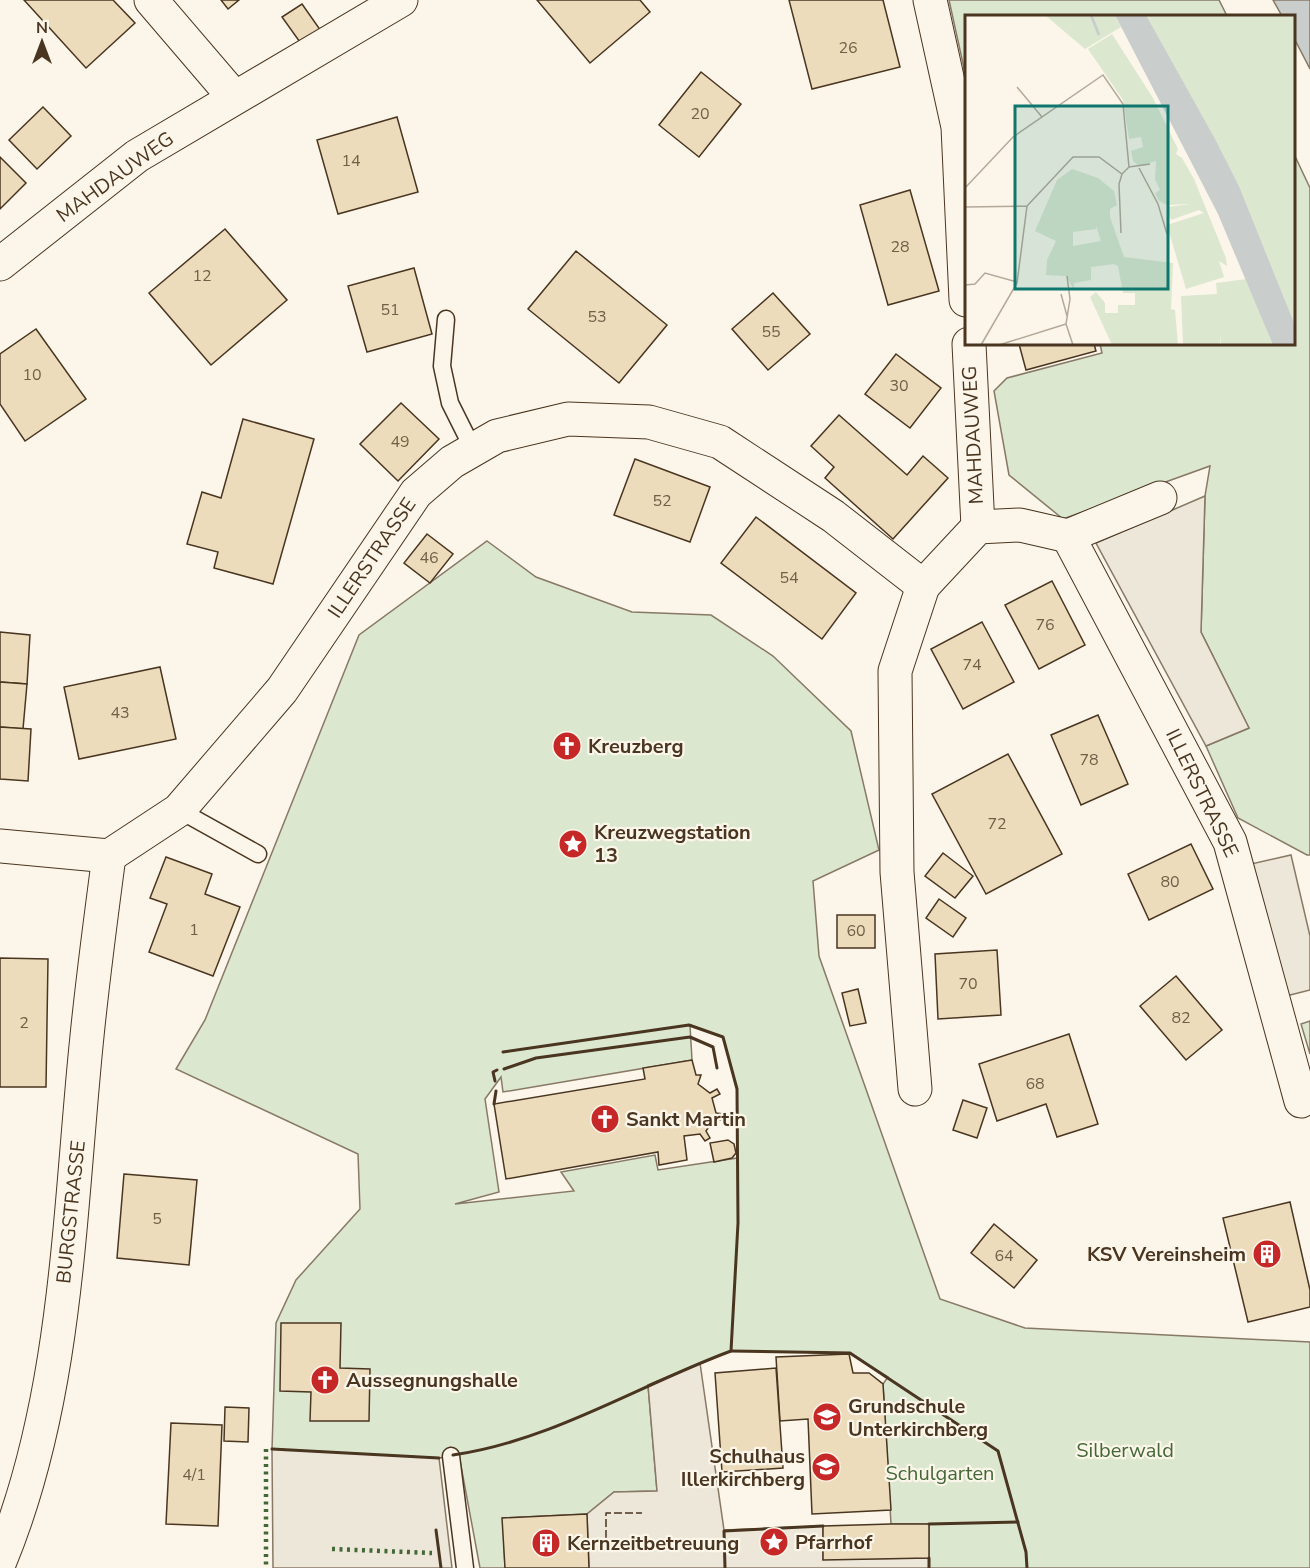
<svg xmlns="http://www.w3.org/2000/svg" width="1310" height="1568" viewBox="0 0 1310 1568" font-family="'Nunito Sans',sans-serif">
<rect width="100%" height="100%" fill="#fbf6e9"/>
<g fill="#dce7d0" stroke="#887966" stroke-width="1.5" fill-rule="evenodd">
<path d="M949 0H1219L1227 16H966V108L964 68Z"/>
<path d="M1294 154 1310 188V855H1307L1238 818 1206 746 1249 728 1201 632 1205 496 1210 466 1063 519 1009 475 994 391 1007 378 1102 353 1100 344H1294Z"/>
<path d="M487 541 536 577 632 612 711 615 773 656 851 731 879 850 813 881 819 956 940 1299 1025 1328 1310 1342V1568H929V1524H891L883 1384 888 1377 849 1353 731 1351 648 1385 657 1491 614 1492 587 1514 503 1518 505 1568H480L459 1455 439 1458 272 1449 276 1323 296 1280 360 1209 358 1154 176 1069 205 1020 359 635ZM690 1025 723 1037 737 1089V1158L658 1170 655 1155 561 1172 574 1191 455 1204 499 1192 485 1099 501 1077 503 1092 692 1060Z"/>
<path d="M1310 1021V1054L1301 1024Z"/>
</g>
<g fill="#ede7d9" stroke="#887966" stroke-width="1.5">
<path d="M1205 496 1201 632 1249 728 1206 746 1096 543Z"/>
<path d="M1291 855 1310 936V990L1282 997 1251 864Z"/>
<path d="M700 1363 724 1530 823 1526V1559L929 1558V1568H589L587 1514 614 1492 657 1491 648 1385Z"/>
<path d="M272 1449 439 1458 452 1568H273Z"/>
</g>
<path fill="#c9cecd" stroke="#887966" stroke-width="1.5" d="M1273 0H1310V69L1294 38V16H1282Z"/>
<g fill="#ecdcbc" stroke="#4a3520" stroke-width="1.5">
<path d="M24 0H113L135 23 86 68Z"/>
<path d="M221 0H239L228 9Z"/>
<path d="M537 0H640L650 12 590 63Z"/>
<path d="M789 0H883L900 67 812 89Z"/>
<path d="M302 4 321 31 302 45 282 17Z"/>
<path d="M701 72 741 104 699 157 659 125Z"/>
<path d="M43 107 71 136 37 169 9 140Z"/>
<path d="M397 117 418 192 338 214 317 140Z"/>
<path d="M0 157 26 183 0 209Z"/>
<path d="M910 190 939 291 888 305 860 205Z"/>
<path d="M225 229 287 300 211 365 149 293Z"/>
<path d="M576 251 667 325 619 383 528 309Z"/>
<path d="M414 268 432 334 367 352 348 286Z"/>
<path d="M773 293 810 334 768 370 732 329Z"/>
<path d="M36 329 86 399 25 441 0 404V354Z"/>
<path d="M1019 344H1094L1096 351 1026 370Z"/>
<path d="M896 354 941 388 910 428 865 394Z"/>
<path d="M401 403 439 439 398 481 360 444Z"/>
<path d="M839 415 907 475 923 456 948 478 893 539 825 478 834 467 811 446Z"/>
<path d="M243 419 314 439 273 584 214 568 218 552 187 544 202 492 221 498Z"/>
<path d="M635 459 710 487 690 542 614 515Z"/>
<path d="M756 517 856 593 822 639 721 563Z"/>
<path d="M427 534 453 554 430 583 404 563Z"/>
<path d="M1052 581 1085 645 1039 669 1005 605Z"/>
<path d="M982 622 1014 682 963 709 931 649Z"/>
<path d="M0 632 30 635 27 684 0 682Z"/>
<path d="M160 667 176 739 79 759 64 687Z"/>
<path d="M0 682 27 684 23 729 0 727Z"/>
<path d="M1098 715 1128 784 1081 805 1051 735Z"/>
<path d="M0 727 31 729 28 781 0 779Z"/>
<path d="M1008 754 1062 854 986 894 932 794Z"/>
<path d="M1191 844 1213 889 1149 920 1128 874Z"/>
<path d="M943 853 973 876 955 898 925 876Z"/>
<path d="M166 857 212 874 205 894 240 907 213 976 149 952 167 904 150 898Z"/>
<path d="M939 899 966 918 953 937 926 918Z"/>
<rect x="837" y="915" width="38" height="33"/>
<path d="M997 950 1001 1015 938 1019 935 954Z"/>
<path d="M0 958 48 959 46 1087H0Z"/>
<path d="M1176 976 1222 1030 1186 1060 1140 1006Z"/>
<path d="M858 989 866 1023 850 1026 842 993Z"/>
<path d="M1069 1034 1098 1124 1057 1137 1046 1104 997 1121 979 1064Z"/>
<path d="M692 1060 696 1075H701L698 1084 710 1093 717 1089 720 1094 712 1098 716 1113 723 1114V1120L714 1119 706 1131 710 1138 705 1141 700 1134 684 1136 687 1160 659 1165 658 1152 506 1179 494 1104 645 1079 643 1068Z"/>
<path d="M963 1100 987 1108 977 1138 953 1130Z"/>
<path d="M728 1140 734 1144 736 1153 732 1158 714 1162 710 1143Z"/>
<path d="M124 1174 197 1180 189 1265 117 1258Z"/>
<path d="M1290 1202 1310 1290V1307L1248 1322 1223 1218Z"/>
<path d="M994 1224 1037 1260 1014 1288 971 1253Z"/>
<path d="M281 1323H341L340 1368 370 1369 369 1421H310L311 1392 280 1391Z"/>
<path d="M849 1354 853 1373H869L883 1384 891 1510 812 1514 808 1419 780 1421 776 1357Z"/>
<path d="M776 1368 783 1468 722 1472 715 1373Z"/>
<path d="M225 1407 249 1408 248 1442 224 1441Z"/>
<path d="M171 1423 222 1425 218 1526 166 1524Z"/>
<path d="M587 1514 589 1568H505L502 1518Z"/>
<path d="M891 1524H929V1558L823 1560V1526Z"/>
</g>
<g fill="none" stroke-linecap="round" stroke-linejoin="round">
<g stroke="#4a3520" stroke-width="19">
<g id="service">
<path d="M446 319 442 366 450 403 473 449"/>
<path d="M179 810 258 854"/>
<path d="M451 1456 465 1568"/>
</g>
</g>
<g stroke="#4a3520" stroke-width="35">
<g id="minor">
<path d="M151 0 234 97"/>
<path d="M930 0 958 127 966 300"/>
<path d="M0 264 137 156 401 0"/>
<path d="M969 344 978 527"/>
<path d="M1068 536 1230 842 1301 1101"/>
<path d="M0 846 109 856 179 810 282 690 416 493 452 462 497 436 568 419 649 422 720 442 833 516 923 586 978 527 1020 525 1068 536 1160 498"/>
<path d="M915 1089 897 872 895 671 923 586"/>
<path d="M0 1561C68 1396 69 1211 87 1036 93 976 101 916 109 856"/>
</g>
</g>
<use href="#service" stroke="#fbf6e9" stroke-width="16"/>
<use href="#minor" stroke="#fbf6e9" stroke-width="33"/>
<g stroke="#436837" stroke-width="4.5" stroke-dasharray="3 4.5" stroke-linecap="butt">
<path d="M266 1449V1568"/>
<path d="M332 1549 432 1553"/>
</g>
<g stroke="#4a3520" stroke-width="1.5" stroke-dasharray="8 3" stroke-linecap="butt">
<path d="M731 1351 850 1353 998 1451 1026 1552 1027 1568"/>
<path d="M606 1549V1513H642"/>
</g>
<g stroke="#4a3520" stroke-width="3">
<path d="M504 1069 536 1058 690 1037 713 1047 717 1068"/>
<path d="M495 1081 493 1072 497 1070"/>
<path d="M494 1104 496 1091"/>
<path d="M731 1351 850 1353 998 1451 1026 1552 1027 1568"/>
<path d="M272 1449 439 1458"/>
<path d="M453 1455C551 1441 639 1385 731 1351L738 1223 737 1089 723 1037 689 1025 503 1052"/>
<path d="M929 1524 1018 1522"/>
<path d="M436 1530 441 1568"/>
<path d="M929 1558V1568"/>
<path d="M725 1568 724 1531 823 1526"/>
</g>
</g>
<defs>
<g id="church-disc" transform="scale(1.5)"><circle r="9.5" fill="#c62828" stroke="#fbf6e9"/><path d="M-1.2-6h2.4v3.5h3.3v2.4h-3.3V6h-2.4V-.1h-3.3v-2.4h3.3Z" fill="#fff"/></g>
<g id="sight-disc" transform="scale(1.5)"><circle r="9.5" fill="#c62828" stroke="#fbf6e9"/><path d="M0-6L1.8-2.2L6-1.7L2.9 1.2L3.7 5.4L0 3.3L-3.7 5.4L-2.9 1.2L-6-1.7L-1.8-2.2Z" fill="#fff"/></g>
<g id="building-disc" transform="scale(1.5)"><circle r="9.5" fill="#c62828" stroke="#fbf6e9"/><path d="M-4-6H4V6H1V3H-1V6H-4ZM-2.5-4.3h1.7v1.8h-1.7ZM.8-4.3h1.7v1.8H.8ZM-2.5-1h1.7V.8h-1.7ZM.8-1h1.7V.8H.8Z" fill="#fff"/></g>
<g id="school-disc" transform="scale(1.5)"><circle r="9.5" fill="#c62828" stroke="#fbf6e9"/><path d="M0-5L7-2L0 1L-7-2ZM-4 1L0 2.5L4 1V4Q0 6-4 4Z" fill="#fff"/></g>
</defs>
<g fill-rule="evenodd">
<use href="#church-disc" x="567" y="746"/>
<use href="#sight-disc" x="573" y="844"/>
<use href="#church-disc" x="605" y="1119"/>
<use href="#building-disc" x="1267" y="1254"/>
<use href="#church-disc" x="325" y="1380"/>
<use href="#school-disc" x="827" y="1417"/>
<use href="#school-disc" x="826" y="1467"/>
<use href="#sight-disc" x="774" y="1542"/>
<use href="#building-disc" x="546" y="1543"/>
</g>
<g text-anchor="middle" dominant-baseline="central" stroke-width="4.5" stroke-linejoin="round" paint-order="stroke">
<g font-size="16" fill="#725f47">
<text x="848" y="48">26</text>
<text x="700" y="114">20</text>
<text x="351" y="161">14</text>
<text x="900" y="247">28</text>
<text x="202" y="276">12</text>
<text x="390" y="310">51</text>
<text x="597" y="317">53</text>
<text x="771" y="332">55</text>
<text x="32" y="375">10</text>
<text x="899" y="386">30</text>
<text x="400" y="442">49</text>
<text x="662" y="501">52</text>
<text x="429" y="558">46</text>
<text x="789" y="578">54</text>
<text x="1045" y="625">76</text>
<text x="972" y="665">74</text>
<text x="120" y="713">43</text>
<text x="1089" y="760">78</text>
<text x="997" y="824">72</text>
<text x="1170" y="882">80</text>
<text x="194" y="930">1</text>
<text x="856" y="931">60</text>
<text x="968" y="984">70</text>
<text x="1181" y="1018">82</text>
<text x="24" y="1023">2</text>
<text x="1035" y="1084">68</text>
<text x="157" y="1219">5</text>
<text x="1004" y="1256">64</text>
<text x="194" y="1475">4/1</text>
</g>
<g font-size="20" fill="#4a3520" stroke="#fbf6e9">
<text transform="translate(115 177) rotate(-36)">MAHDAUWEG</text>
<text transform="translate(973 435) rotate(-93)">MAHDAUWEG</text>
<text transform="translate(372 558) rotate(-56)">ILLERSTRASSE</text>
<text transform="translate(1202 793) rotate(64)">ILLERSTRASSE</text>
<text transform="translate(71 1212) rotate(-84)">BURGSTRASSE</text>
</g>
<g font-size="20" font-weight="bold" fill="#4a3520" stroke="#fbf6e9" text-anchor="start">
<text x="588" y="746">Kreuzberg</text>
<text x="594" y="832">Kreuzwegstation<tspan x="594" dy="23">13</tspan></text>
<text x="626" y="1119">Sankt Martin</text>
<text x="1246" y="1254" text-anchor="end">KSV Vereinsheim</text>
<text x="346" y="1380">Aussegnungshalle</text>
<text x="848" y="1406">Grundschule<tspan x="848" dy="23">Unterkirchberg</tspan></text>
<text x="805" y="1456" text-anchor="end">Schulhaus<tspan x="805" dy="23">Illerkirchberg</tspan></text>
<text x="795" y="1542">Pfarrhof</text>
<text x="567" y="1543">Kernzeitbetreuung</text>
</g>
<g font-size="20" fill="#436837" stroke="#fbf6e9">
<text x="1125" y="1450">Silberwald</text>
<text x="940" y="1473">Schulgarten</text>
</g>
</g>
<g transform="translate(965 15)">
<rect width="330" height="330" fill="#fbf6e9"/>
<path d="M80 0H150L156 12 120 34ZM181 0H330V310L274 171ZM147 19 188 83 213 134 211 139 217 143 229 164 261 243 262 251 254 246 259 262 221 274 202 210 239 198 234 195 206 205 202 192 226 189 202 190 194 186 190 178 195 175 190 164 191 146 174 151 168 146 166 136 178 132 176 122 164 124 158 85 123 34ZM107 154 133 163 149 176 152 190 145 194V202L159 242 208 248 206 294 210 295 213 330H147L125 282 131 277 140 288V298H153V290H170V278H158L153 251 149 249 126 252V265L109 268V275L101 261 81 260 82 245 91 226 70 216 92 165ZM131 211 136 226 108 231V217L131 214ZM282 264 308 330H256L255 321V330H218L216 281 252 279 251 268Z" fill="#dce7d0" fill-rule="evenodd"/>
<path d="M150 0H181L250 124 274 171 330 310V330H308L253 199Z" fill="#c9cecd"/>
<path fill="none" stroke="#c9cecd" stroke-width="3" d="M126 0 134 20"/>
<path fill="none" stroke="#b4a999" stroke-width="1.5" d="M52 72 77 102M164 152 185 149M174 153 193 189 202 219M0 173 48 122 138 60 158 89 164 152M0 192 62 191 108 142H134L157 159 164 152M156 218 154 169 157 159M102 261 105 284 101 309 108 330M0 270 10 269 20 258 52 267M96 279 102 301M16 330 52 268 62 191M34 330 101 309"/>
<path fill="#0f766e" fill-opacity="0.15" stroke="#0f766e" stroke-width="3" d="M50 91H203V274H50Z"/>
<rect width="330" height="330" fill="none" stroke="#4a3520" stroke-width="3"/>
</g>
<g transform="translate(42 42)" stroke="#fbf6e9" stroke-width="4.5" paint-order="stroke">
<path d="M0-4.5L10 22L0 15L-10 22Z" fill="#4a3520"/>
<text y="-9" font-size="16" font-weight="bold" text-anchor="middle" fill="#4a3520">N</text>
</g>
</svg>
